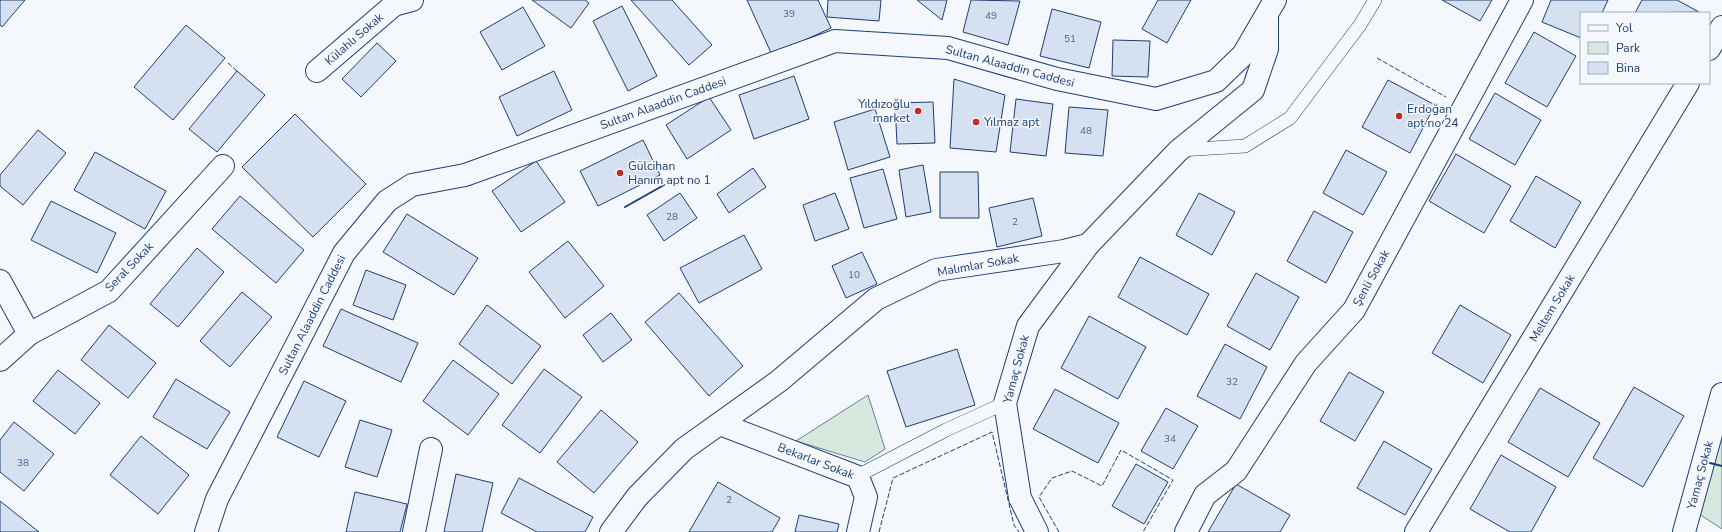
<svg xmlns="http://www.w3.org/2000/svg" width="1722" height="532" viewBox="0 0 1722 532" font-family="'Nunito Sans',sans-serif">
<rect width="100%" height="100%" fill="#f4f7fb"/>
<g fill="#d7e8df" stroke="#687fa3">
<path d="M868 395 885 449 865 462 796 441Z"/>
<path d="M1722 416V529L1693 510Z"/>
</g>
<g fill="#d5e0f0" stroke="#1d3f73">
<path d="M0 0H25L2 27 0 25Z"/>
<path d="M532 0H585L589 3 571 28Z"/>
<path d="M631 0H672L712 45 689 65Z"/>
<path d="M747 0H818L831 28 772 55Z"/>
<path d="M828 0H881L879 21 827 17Z"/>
<path d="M917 0H947L942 20Z"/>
<path d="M971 0 1020 1 1008 45 963 32Z"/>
<path d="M1158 0H1191L1167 43 1142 29Z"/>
<path d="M1442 0H1492L1480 21Z"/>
<path d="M1551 0H1608L1602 13H1581V38L1542 22Z"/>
<path d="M1642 0H1677L1699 12 1635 13Z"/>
<path d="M622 6 657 76 628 91 593 21Z"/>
<path d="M523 7 545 46 502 70 480 32Z"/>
<path d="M1052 9 1101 22 1089 68 1040 56Z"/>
<path d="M186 25 225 58 173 120 134 87Z"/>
<path d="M1534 32 1576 56 1547 107 1505 83Z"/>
<path d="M1113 40 1150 41 1148 77 1112 76Z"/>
<path d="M377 43 396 61 361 97 342 79Z"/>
<path d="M237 71 265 95 217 152 189 129Z"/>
<path d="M554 71 572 110 517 136 499 97Z"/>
<path d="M794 76 809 119 754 139 739 95Z"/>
<path d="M954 79 1005 95 996 152 950 148Z"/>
<path d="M1388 80 1435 105 1410 153 1362 127Z"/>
<path d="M1495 93 1541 120 1515 165 1469 139Z"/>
<path d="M709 97 731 130 687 159 666 125Z"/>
<path d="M1016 99 1053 104 1046 156 1010 152Z"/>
<path d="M933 102 935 143 897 144 895 103Z"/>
<path d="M1069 107 1108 110 1103 156 1065 153Z"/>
<path d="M875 109 890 157 848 170 834 122Z"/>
<path d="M295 114 366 184 313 237 242 167Z"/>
<path d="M38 130 66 153 23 205 0 186V175Z"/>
<path d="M643 140 660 175 598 206 580 171Z"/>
<path d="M1346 150 1387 172 1363 215 1323 193Z"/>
<path d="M95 152 166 191 145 229 74 190Z"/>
<path d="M1456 154 1511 186 1484 233 1429 201Z"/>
<path d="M536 161 565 202 521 232 492 191Z"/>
<path d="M923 165 931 212 906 217 899 170Z"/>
<path d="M753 168 766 187 729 213 717 194Z"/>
<path d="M883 169 897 219 864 228 850 178Z"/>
<path d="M940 172H978L979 218H940Z"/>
<path d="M1536 176 1581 202 1555 248 1510 221Z"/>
<path d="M680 193 697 218 664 241 647 215Z"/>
<path d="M835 193 849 229 815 241 803 205Z"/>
<path d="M1199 193 1235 212 1212 255 1176 235Z"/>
<path d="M240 196 304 250 276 283 212 229Z"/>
<path d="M1033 198 1042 236 997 247 989 208Z"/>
<path d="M51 201 116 233 97 273 31 240Z"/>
<path d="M1314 211 1353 232 1326 283 1287 261Z"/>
<path d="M407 214 478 258 454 295 383 252Z"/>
<path d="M744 235 762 269 699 303 680 268Z"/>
<path d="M568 241 604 286 565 318 529 272Z"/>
<path d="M197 248 224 272 178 327 150 304Z"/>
<path d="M862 252 877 284 846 298 832 266Z"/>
<path d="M1140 257 1209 294 1187 335 1118 297Z"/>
<path d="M366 270 406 285 393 320 353 305Z"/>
<path d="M1256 273 1299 297 1270 350 1227 326Z"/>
<path d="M242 292 272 317 230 367 200 341Z"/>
<path d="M679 293 743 366 709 396 645 322Z"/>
<path d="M487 305 541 346 512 384 459 344Z"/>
<path d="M1460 305 1511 335 1483 383 1432 353Z"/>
<path d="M341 309 418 343 401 382 323 346Z"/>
<path d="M611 313 632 340 603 362 583 335Z"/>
<path d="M1089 316 1146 347 1118 399 1061 368Z"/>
<path d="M109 325 156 363 128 398 81 360Z"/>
<path d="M1225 344 1267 367 1240 419 1197 396Z"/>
<path d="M957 349 975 405 906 427 887 371Z"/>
<path d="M453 360 499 394 468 435 423 401Z"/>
<path d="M544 369 582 397 540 453 502 425Z"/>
<path d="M58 370 100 403 75 434 33 401Z"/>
<path d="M1349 372 1384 392 1355 441 1320 421Z"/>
<path d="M176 379 230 412 207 449 153 417Z"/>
<path d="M304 381 346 401 319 457 277 437Z"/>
<path d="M1634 387 1684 416 1643 487 1593 458Z"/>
<path d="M1540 388 1600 423 1568 477 1508 442Z"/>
<path d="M1055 389 1119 423 1098 463 1033 429Z"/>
<path d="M1166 408 1198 426 1173 469 1141 451Z"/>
<path d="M601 410 638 442 594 493 557 462Z"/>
<path d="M360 420 392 430 377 477 345 467Z"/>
<path d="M14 422 54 454 24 491 0 472V440Z"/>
<path d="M141 436 189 475 158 514 110 475Z"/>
<path d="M1384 441 1432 469 1405 515 1357 488Z"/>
<path d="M1501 455 1556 487 1531 532H1510L1470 509Z"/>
<path d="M1136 464 1168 482 1144 524 1112 506Z"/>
<path d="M456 474 493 483 482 532H444Z"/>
<path d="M519 478 593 517 585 532H537L501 513Z"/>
<path d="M718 482 780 518 772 532H689Z"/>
<path d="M1236 484 1290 515 1280 532H1208Z"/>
<path d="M355 492 407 504 400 532H346Z"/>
<path d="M0 501 39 532H0Z"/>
<path d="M799 515 839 524 837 532H795Z"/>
</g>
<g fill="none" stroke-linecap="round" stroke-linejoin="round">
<g stroke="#1d3f73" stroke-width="14">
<g id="service">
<path d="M1180 150 1245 146 1290 118 1360 25 1375 0"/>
<path d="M858 477 867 471 946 430 1005 403"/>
</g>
</g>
<g stroke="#1d3f73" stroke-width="24">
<g id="minor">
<path d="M1709 49 1722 27"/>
<path d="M317 71 394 5 412 0"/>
<path d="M0 281 29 334"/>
<path d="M0 360 29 334 109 291 223 166"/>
<path d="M720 424 858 477 866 497 858 532"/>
<path d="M414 532 431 449"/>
<path d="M611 532 637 497 684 449 779 381 876 299 936 270 1064 251 1088 245 1178 151 1253 90 1267 49V15"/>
<path d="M1037 532 1020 498 1005 403 1028 326 1088 245"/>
<path d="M1186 532 1205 495 1236 471 1306 363 1354 310 1522 0"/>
<path d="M1416 532 1688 83"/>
<path d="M1684 532 1722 394"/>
</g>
</g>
<g stroke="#1d3f73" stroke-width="24">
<path id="tertiary" d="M206 532 217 499 344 253 387 201 412 185 465 175 835 41 948 48 1057 79 1156 99 1216 81 1243 55 1275 0"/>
</g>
<use href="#service" stroke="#f4f7fb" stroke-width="13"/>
<use href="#minor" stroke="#f4f7fb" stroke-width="22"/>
<use href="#tertiary" stroke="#f4f7fb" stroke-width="22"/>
<g stroke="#1d3f73" stroke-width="1" stroke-dasharray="5 2" stroke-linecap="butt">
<path d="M1377 58 1446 97"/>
<path d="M228 63 237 71"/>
<path d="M879 532 893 478 992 432 1014 525 1019 532"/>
<path d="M1059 532 1039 497 1052 478 1072 471 1102 486 1121 450 1173 480 1143 532"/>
</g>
<g stroke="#1d3f73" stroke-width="2">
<path d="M625 207 664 185"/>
<path d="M1710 463 1722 466"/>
</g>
</g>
<g fill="#c62828" stroke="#f4f7fb" stroke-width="1.5">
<circle cx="918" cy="111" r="4"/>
<circle cx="1399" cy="116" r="4"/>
<circle cx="976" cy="122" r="4"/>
<circle cx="620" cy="173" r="4"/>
</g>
<g text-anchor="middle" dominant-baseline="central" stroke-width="3" stroke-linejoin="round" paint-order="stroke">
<g font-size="10" fill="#4b6792">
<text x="789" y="14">39</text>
<text x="991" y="16">49</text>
<text x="1070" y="39">51</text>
<text x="1086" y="131">48</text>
<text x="672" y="217">28</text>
<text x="1015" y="222">2</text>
<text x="854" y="275">10</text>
<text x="1232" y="382">32</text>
<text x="1170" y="439">34</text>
<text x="23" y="463">38</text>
<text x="729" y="500">2</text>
</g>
<g font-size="12" fill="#1d3f73" stroke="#f4f7fb">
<text transform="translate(354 39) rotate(-41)">Külahlı Sokak</text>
<text transform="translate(1010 66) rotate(15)">Sultan Alaaddin Caddesi</text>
<text transform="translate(663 103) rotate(-20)">Sultan Alaaddin Caddesi</text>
<text transform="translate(978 265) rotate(-10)">Malımlar Sokak</text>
<text transform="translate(129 267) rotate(-46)">Seral Sokak</text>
<text transform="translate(1371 278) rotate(-61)">Şenli Sokak</text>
<text transform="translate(1552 308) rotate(-59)">Meltem Sokak</text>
<text transform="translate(312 315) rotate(-63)">Sultan Alaaddin Caddesi</text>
<text transform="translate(1016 369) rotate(-75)">Yamaç Sokak</text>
<text transform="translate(816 461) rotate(21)">Bekarlar Sokak</text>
<text transform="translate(1700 475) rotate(-75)">Yamaç Sokak</text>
</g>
<g font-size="12" fill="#1d3f73" stroke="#f4f7fb" text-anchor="start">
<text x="910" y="104" text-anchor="end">Yıldızoğlu<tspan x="910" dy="14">market</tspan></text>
<text x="1407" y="109">Erdoğan<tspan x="1407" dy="14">apt no 24</tspan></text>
<text x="984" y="122">Yılmaz apt</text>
<text x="628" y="166">Gülcihan<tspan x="628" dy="14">Hanım apt no 1</tspan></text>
</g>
</g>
<rect x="1580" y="12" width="130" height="72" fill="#f4f7fb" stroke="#9eadc5"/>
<rect x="1588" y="25" width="20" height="6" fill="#f4f7fb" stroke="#9eadc5"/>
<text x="1616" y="32" font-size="12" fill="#1d3f73">Yol</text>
<rect x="1588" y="42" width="20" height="12" fill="#d7e8df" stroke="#9eadc5"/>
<text x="1616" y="52" font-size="12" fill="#1d3f73">Park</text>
<rect x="1588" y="62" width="20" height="12" fill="#d5e0f0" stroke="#9eadc5"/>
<text x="1616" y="72" font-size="12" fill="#1d3f73">Bina</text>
</svg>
